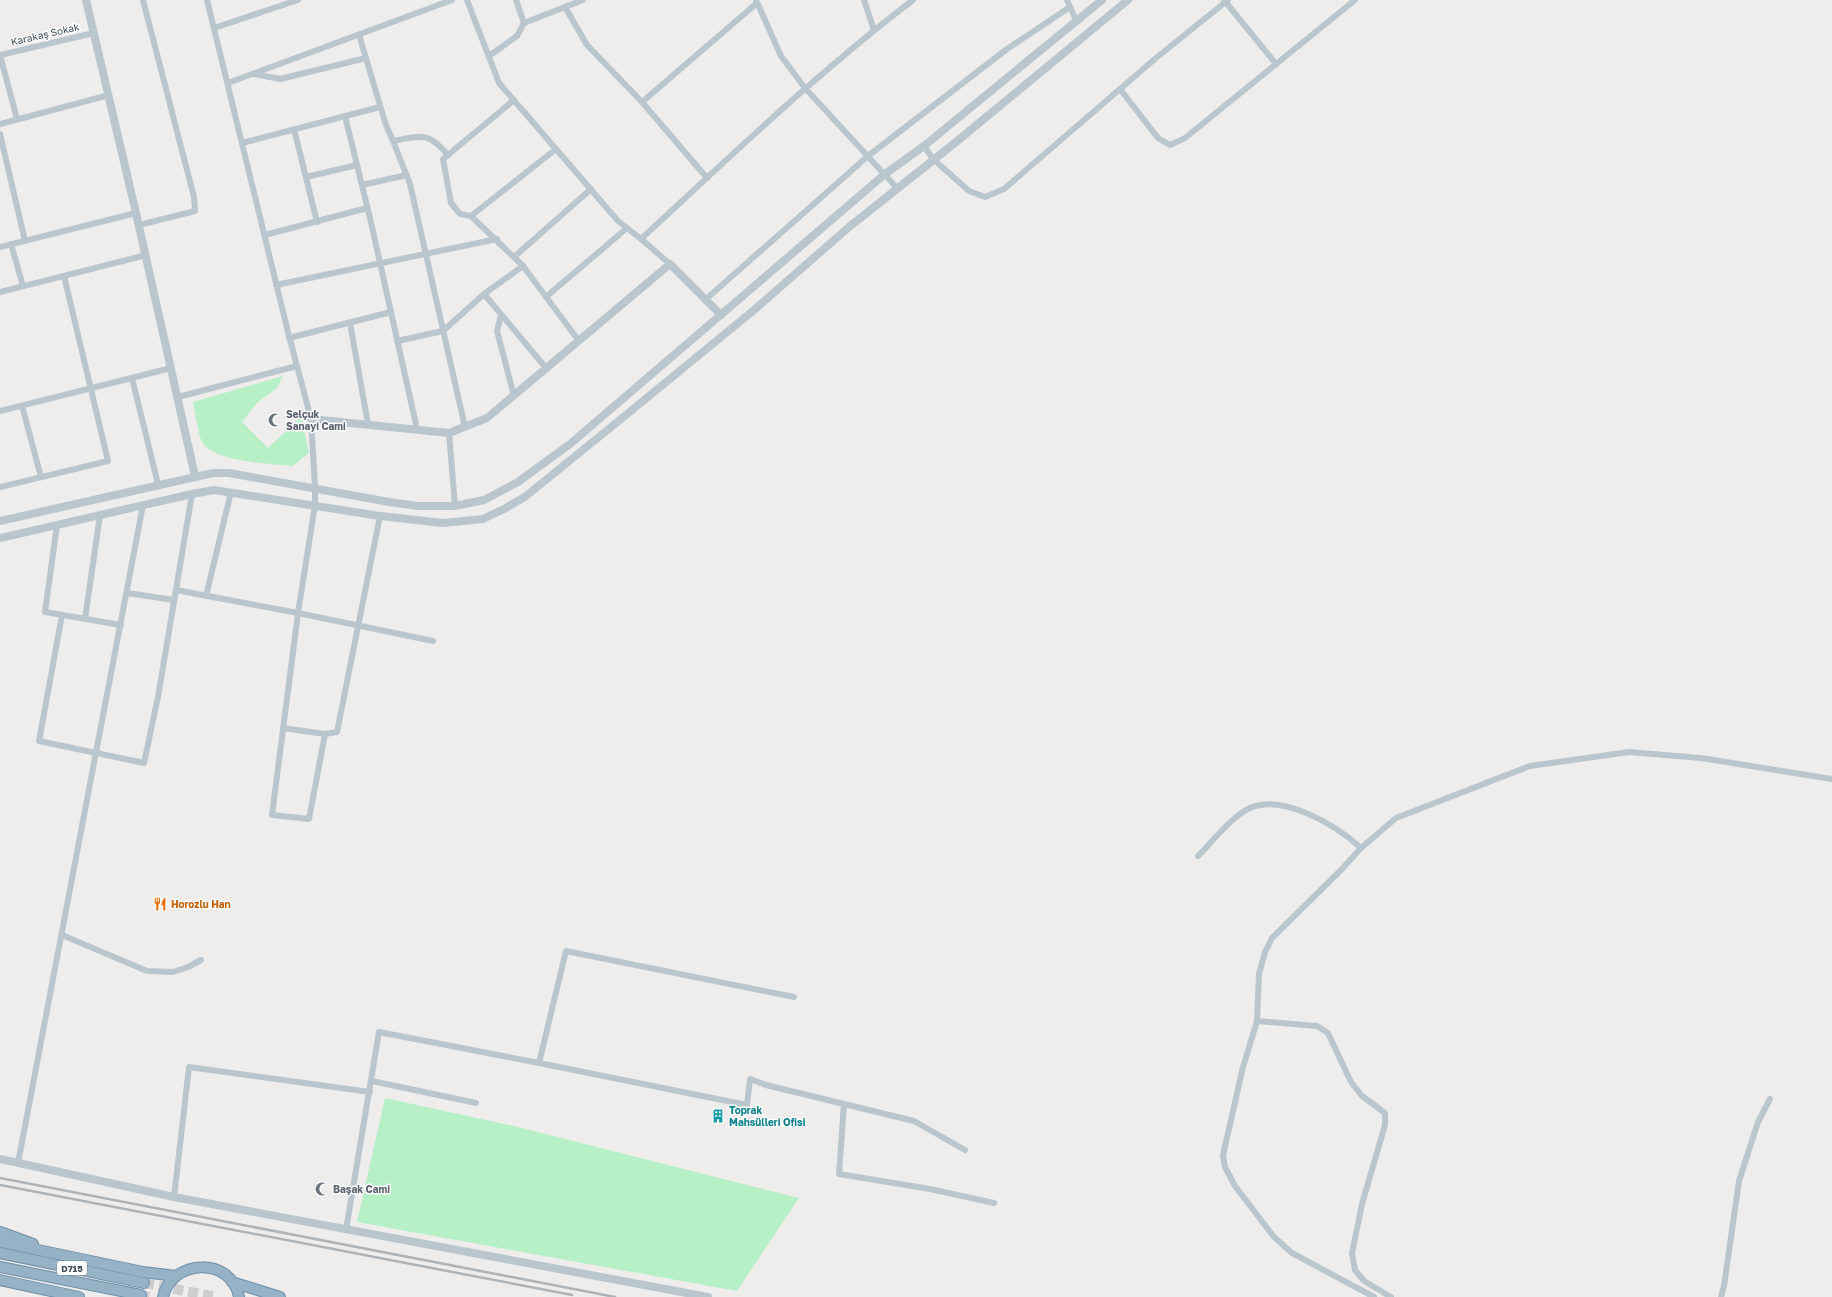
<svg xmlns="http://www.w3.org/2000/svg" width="1832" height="1297" viewBox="0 0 1832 1297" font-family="'Golos Text',sans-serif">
<rect width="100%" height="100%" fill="#efecec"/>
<g fill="#b7f0c7">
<path d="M283 376 277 388 258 402 242 422 268 448 301 417 309 453 293 466C272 464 213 462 202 442 198 434 195 412 193 402Z"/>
<path d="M385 1098 518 1127 799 1198 737 1291 357 1222Z"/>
</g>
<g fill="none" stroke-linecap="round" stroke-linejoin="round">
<g stroke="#cdcdcf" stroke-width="10" stroke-dasharray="10 5" stroke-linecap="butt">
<path d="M144 1283 216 1297"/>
<path d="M141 1295 149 1297"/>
</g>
<g stroke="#6d90aa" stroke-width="12">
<g id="trunk">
<path d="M0 1232 33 1244"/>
<path d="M0 1242 143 1272 176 1276"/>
<path d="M0 1253 144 1283"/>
<path d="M0 1267 141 1295"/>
<path d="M0 1280 79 1297"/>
<path d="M232 1282 280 1297"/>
<path d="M163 1297C172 1258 232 1257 239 1297"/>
</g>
</g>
<g stroke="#bac6cd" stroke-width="6">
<path d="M207 0 288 332 311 419 315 487V505L298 613 433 641"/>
<path d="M467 0 499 83 618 221 641 239 670 264"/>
<path d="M516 0 524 23 583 0"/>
<path d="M756 0 781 56 805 88 897 188"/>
<path d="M864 0 874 30"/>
<path d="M1067 0 1076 20"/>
<path d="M1224 0 1276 64"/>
<path d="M565 7 587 45 642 102 707 178"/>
<path d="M214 28 298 0"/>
<path d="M359 35 386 125 393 141C422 136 427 131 448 155"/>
<path d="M0 55 94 33"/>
<path d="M0 55 17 119"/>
<path d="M489 56 517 36 524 23"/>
<path d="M254 74 280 79 366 58"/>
<path d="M228 83 452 0"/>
<path d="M1120 89 1158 138 1170 145 1185 138 1355 0"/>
<path d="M642 102 757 3"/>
<path d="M345 116 370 218 417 429"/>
<path d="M0 124 109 95"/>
<path d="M294 129 317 222"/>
<path d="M0 134 25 241"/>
<path d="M393 141 410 184 465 427"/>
<path d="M242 143 380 107"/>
<path d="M924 146 933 159 969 191 985 197 1004 189 1156 58 1228 0"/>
<path d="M556 149 471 216 523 266 579 341"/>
<path d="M306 177 357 165"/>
<path d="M362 185 407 175"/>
<path d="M471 216 460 214 451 203 443 159 514 100"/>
<path d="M139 225 195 211 194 197 143 0"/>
<path d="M265 235 367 208"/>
<path d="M641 239C730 157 817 73 913 0"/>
<path d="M11 244 23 286"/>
<path d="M0 247 136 213"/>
<path d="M514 257 591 189"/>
<path d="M276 285 497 239"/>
<path d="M0 292 146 255"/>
<path d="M484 294 547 369"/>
<path d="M547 296 627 228"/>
<path d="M705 300 868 156 1007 49 1070 7"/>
<path d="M501 315 497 331 514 396"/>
<path d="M350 323 368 424"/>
<path d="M289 338 391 312"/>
<path d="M397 341 443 331 484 294 523 266"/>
<path d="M132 378 158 484"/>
<path d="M178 397 297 366"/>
<path d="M22 406 41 477"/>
<path d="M0 411 171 368"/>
<path d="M449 433 455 506"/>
<path d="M0 487 108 461 64 276"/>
<path d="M57 525 45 612 121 625"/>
<path d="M176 590 298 613 272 815 309 819 325 734 337 732 380 516"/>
<path d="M127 593 174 600"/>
<path d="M206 596 231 492"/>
<path d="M62 615 39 741 144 763 158 697 192 494"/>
<path d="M85 619 100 515"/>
<path d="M283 728 325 734"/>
<path d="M1198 856C1212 842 1232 816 1250 808 1283 793 1337 826 1361 848"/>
<path d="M62 935 147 971 173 972 188 967 201 960"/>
<path d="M1257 1021 1317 1026 1328 1033 1351 1082 1362 1096 1385 1113V1125L1362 1204 1352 1253 1355 1270 1364 1281 1391 1297"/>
<path d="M539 1063 747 1105 750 1079 766 1085 914 1121 965 1150"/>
<path d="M372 1081 476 1103"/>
<path d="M844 1104 839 1174 930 1189 994 1203"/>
<path d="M18 1163 143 505"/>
<path d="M174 1197 189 1067 370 1092"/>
<path d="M346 1230 379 1032 539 1063 566 951 794 997"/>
<path d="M1374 1297 1292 1253 1274 1237 1235 1186 1225 1167 1223 1155 1243 1067 1257 1021 1259 974 1265 952 1272 938 1342 869 1361 848 1396 818 1530 766 1629 752 1701 758 1832 779"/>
<path d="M1721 1297 1724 1286 1739 1181 1758 1122 1770 1099"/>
</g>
<g stroke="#bac6cd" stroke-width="8">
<path d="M86 0 136 213 195 476"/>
<path d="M311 419 449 433 487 418 670 264 721 315"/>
<path d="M0 521 213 473H229L389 502 418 506H455L484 500 518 482 570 444 885 174 924 146 1102 0"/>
<path d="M0 538 192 494 214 490 380 516 443 523 483 519 504 509 526 496 621 419 754 310 849 227 956 142 1128 0"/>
<path d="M0 1159 174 1197 708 1297"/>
</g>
<use href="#trunk" stroke="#96b2c6" stroke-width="10"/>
<g stroke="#aeb3b7" stroke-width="2.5">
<path d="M0 1178 615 1297"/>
<path d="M0 1185 572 1295"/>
</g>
</g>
<defs>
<g id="mosque-bare" transform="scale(1.08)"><path d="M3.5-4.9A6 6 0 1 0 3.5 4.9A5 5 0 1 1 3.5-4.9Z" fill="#6b7280" stroke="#fff" stroke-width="2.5" paint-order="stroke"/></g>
<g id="restaurant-bare" transform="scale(1.08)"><path d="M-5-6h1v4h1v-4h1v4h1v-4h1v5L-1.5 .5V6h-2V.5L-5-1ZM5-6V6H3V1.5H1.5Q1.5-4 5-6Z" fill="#e8710a" stroke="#fff" stroke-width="2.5" paint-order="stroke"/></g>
<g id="building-bare" transform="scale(1.08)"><path d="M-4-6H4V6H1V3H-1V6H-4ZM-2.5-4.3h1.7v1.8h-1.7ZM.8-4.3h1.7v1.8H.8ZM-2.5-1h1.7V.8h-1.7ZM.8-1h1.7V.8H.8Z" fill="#0f9aa8" stroke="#fff" stroke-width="2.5" paint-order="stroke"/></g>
</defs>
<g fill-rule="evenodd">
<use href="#mosque-bare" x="275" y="420"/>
<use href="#restaurant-bare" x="160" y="904"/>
<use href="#building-bare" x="718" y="1116"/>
<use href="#mosque-bare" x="322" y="1189"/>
</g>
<g text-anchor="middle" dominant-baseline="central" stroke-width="3" stroke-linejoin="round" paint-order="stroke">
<rect fill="#fff" stroke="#7c868c" stroke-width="1" x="57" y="1261" width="30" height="14" rx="3"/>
<g font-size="9" font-weight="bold" fill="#44525a">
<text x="72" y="1268">D715</text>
</g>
<g font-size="10" fill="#44525a" stroke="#fff">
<text transform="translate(45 34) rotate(-13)">Karakaş Sokak</text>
</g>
<g font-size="10" font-weight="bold" fill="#5b616d" stroke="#fff" text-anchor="start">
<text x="286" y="414">Selçuk<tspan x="286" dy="12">Sanayi Cami</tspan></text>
<text x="333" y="1189">Başak Cami</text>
</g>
<g font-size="10" font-weight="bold" fill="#c56008" stroke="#fff" text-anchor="start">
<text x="171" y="904">Horozlu Han</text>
</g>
<g font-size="10" font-weight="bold" fill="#0d838f" stroke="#fff" text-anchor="start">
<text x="729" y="1110">Toprak<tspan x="729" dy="12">Mahsülleri Ofisi</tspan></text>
</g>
</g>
</svg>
